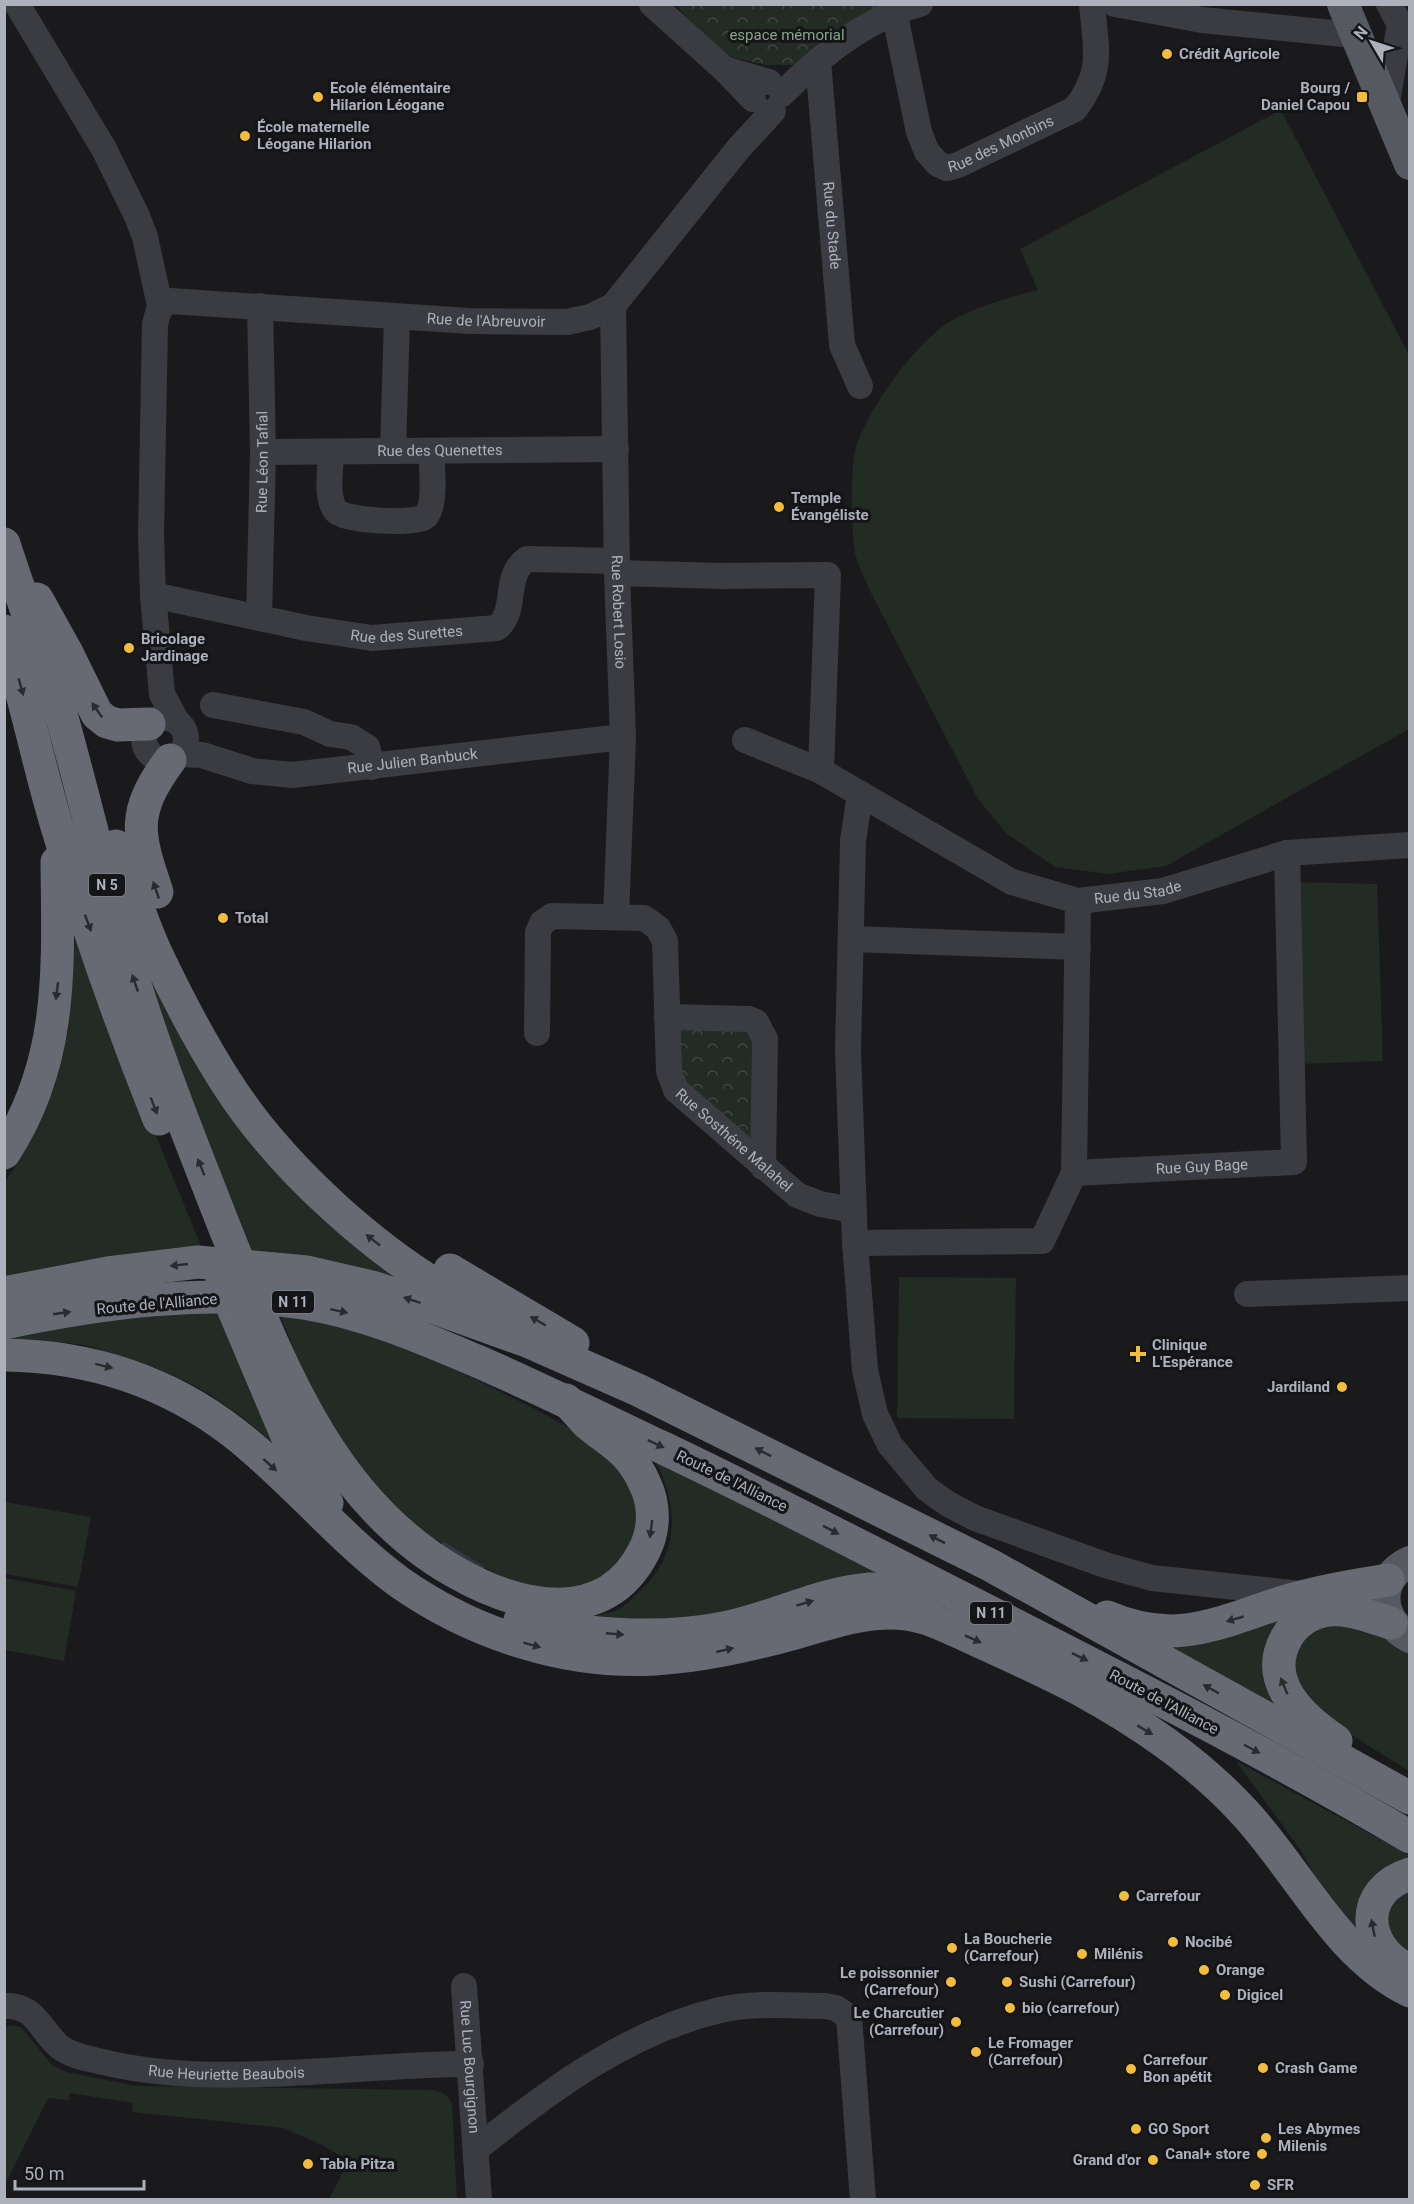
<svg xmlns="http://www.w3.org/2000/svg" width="1414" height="2204" viewBox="0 0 1414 2204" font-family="Roboto,sans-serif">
<defs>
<pattern id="park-crowns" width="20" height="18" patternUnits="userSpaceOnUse" patternTransform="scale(1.5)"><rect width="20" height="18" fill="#222b24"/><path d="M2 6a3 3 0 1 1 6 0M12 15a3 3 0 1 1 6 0" fill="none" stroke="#3f4742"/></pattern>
</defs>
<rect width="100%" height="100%" fill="#1a1a1d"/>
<g fill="#222b24">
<path d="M1281 110 1409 355V729L1166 866 1108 874 1055 867 1007 834 978 799 870 591C866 580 859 568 856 557 851 538 850 465 856 447 870 406 917 339 956 318 981 305 1010 297 1038 290L1020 249Z"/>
<path d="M110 841 205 1074 406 1281 252 1260 147 984Z"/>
<path d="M1295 882 1377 884 1383 1061 1300 1064Z"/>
<path d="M75 937 203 1251 5 1279V1181L14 1169 55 1086 69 1027Z"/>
<path d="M899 1277 1016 1278 1014 1419 897 1418Z"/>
<path d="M225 1308 296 1468C246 1412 190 1375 117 1355 105 1351 91 1346 78 1344 54 1341 28 1344 5 1345L4 1337 148 1311Z"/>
<path d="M279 1313H309L407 1345 537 1410 619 1456 647 1530 594 1592 519 1587 410 1525 353 1461 321 1413Z"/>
<path d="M661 1458 911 1583 704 1622 559 1618C577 1617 598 1617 615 1611 624 1607 633 1598 640 1591 679 1555 679 1509 657 1464Z"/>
<path d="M5 1502 91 1517 78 1587 5 1574Z"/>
<path d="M5 1578 76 1591 64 1661 5 1650Z"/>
<path d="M1289 1616 1301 1725 1153 1640Z"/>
<path d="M1366 1621 1409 1649V1771C1363 1741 1312 1718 1291 1664L1312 1624Z"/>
<path d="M1236 1761 1409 1855V1867L1359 1936 1316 1878 1301 1851Z"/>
<path d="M1409 1885V1956C1394 1946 1385 1925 1385 1907Z"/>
<path d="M10 2025 21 2027 52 2065 67 2072 136 2086 432 2090C442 2092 449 2094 452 2105L457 2199H329L349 2161 324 2146 284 2128 132 2112 133 2103 70 2093 68 2100 48 2098 5 2185 4 2028Z"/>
</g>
<g fill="url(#park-crowns)">
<path d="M676 5H898L800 65H766L731 57 712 46Z"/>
<path d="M679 1028 754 1029 752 1136 746 1138 678 1083Z"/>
</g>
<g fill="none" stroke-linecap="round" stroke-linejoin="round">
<path stroke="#303941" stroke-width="5" d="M444 1545 482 1568"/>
<g stroke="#3b3c42" stroke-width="26">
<path d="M17 4 104 149 137 216 145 237 160 306"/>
<path d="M652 4 723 68 753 99"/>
<path d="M1115 4 1202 20 1354 35"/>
<path id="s1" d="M894 11 919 132 927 152 938 164 947 168 958 165 1075 109C1104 71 1096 50 1092 4"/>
<path id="s2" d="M818 61 842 345 860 386"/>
<path d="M724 69 769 82"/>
<path d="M782 94C819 57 869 17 920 4"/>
<path d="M1386 108 1399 30V23L1389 4"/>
<path id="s3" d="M160 306 170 301 469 321 567 322 590 317 613 306 738 149 773 111"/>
<path d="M160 306 155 324 151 536 153 595 162 694 177 722"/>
<path id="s4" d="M613 306 617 573 623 737 616 917"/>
<path d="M393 451 397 318"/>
<path id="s5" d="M263 452 616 449"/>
<path d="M331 452C331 469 325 497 336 511 344 521 417 525 426 516 436 504 432 467 431 452"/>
<path d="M617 573 722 576 828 575 821 771"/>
<path id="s6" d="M153 595 306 628 372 638 497 628C519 609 502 576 527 559L617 561"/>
<path id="s7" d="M259 618 263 452 260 306"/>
<path d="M213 705 304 722 330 734 351 737 367 747 372 767"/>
<circle cx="165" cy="739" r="21"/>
<path id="s8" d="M745 740 821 771 1012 882 1078 901 1163 891 1287 853 1410 845"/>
<path id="s9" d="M180 754 202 755 252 771 292 775 623 737"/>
<path d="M860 793 853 841 848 1050 855 1243 865 1370 875 1414 890 1445 927 1489 948 1504 975 1518 1105 1565 1152 1578 1301 1594"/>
<path d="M851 939 1078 947"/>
<path d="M667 1017 749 1019 756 1022 765 1039 763 1167"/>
<path id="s10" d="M537 1033 538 932 542 923 552 916 644 918 658 928 665 941 669 1071 676 1090 797 1195 820 1204 853 1210"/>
<path id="s11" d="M1074 1173 1294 1162 1287 853"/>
<path d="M855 1243 1042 1241 1074 1173 1078 901"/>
<path d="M1247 1294 1410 1288"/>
<path id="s12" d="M464 1986 479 2200"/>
<path id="s13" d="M4 2006C36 2004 40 2031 60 2047 73 2057 91 2059 107 2063 219 2089 355 2064 471 2064"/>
<path d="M476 2149C549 2091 627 2032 720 2010 753 2002 791 2006 825 2006L836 2008 849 2017 863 2200"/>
</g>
<g stroke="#575961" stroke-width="32">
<path d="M1343 4 1410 164"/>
<path d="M1410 1562C1375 1577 1377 1621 1410 1637"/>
</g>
<g stroke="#676a73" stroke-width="33">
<path d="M4 544C23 603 46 662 63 721 85 801 104 882 128 961 155 1053 191 1142 226 1231 278 1359 328 1500 455 1572 518 1608 605 1629 644 1551 655 1530 655 1505 645 1484 630 1450 612 1444 587 1423 580 1416 573 1407 566 1400"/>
<path d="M37 599 67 653 97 714 107 722 118 725 149 724"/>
<path d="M4 631C25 696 38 764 58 830 87 927 121 1024 159 1119"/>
<path d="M116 846C130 883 141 922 158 957 178 999 201 1043 226 1082 280 1167 380 1258 470 1304"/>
<path d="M157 892C137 833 131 813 170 760"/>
<path d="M4 1153C64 1061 58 967 57 862"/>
<path d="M450 1270 573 1343"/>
<path d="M222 1282 290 1443 327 1503"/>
<path d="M4 1293 108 1273 198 1262 307 1272 372 1287 435 1308 527 1341 638 1390 990 1565 1410 1798"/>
<path d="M4 1323C100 1303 206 1288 303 1303 365 1313 420 1337 477 1361 539 1388 598 1417 659 1446 763 1495 865 1549 968 1601 1117 1677 1266 1752 1410 1837"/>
<path d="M4 1355C89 1356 167 1381 234 1433 292 1478 339 1538 399 1582 436 1608 481 1630 525 1643 616 1671 694 1660 784 1636 822 1626 865 1609 905 1614 930 1617 952 1629 974 1639 1009 1655 1045 1671 1079 1689 1139 1722 1196 1760 1243 1811 1298 1869 1335 1954 1410 1991"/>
<path d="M1107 1617C1174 1646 1216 1624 1280 1603 1315 1592 1352 1586 1388 1580"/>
<path d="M520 1620C587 1635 657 1641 724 1628 774 1618 819 1593 870 1589 888 1588 911 1596 929 1599"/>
<path d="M1336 1741C1302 1718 1261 1681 1287 1637 1294 1624 1308 1614 1323 1611 1345 1606 1370 1617 1391 1623"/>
<path d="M1405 1968C1361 1945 1359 1890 1410 1874"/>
</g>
</g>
<defs><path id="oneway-solid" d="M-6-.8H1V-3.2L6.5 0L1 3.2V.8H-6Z" transform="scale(1.5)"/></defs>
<g fill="#2a2a2f">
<use href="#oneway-solid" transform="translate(21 687) rotate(74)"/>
<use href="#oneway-solid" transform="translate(97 710) rotate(-125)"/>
<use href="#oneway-solid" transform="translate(156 890) rotate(-109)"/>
<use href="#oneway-solid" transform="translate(88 923) rotate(70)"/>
<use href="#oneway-solid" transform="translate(135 983) rotate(-109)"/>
<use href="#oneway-solid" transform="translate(57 991) rotate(97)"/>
<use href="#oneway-solid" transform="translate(154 1106) rotate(69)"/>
<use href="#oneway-solid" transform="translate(201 1167) rotate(-112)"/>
<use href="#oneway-solid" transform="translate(373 1240) rotate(-142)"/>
<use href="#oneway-solid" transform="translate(179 1265) rotate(174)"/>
<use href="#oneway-solid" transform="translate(412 1300) rotate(-162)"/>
<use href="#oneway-solid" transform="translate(339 1311) rotate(12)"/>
<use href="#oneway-solid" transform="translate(62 1313) rotate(-8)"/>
<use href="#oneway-solid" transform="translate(538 1321) rotate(-150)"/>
<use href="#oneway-solid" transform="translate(104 1366) rotate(14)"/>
<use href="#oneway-solid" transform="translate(656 1444) rotate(25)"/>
<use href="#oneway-solid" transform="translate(763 1452) rotate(-153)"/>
<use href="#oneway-solid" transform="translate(270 1465) rotate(42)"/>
<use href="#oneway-solid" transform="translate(651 1529) rotate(98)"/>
<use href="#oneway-solid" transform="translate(831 1530) rotate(27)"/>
<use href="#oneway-solid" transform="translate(937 1539) rotate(-153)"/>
<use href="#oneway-solid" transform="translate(805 1603) rotate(-17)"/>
<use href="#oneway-solid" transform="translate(1235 1619) rotate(164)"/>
<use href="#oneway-solid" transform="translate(615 1634) rotate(5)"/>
<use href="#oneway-solid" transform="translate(973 1639) rotate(24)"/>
<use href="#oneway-solid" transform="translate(532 1645) rotate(15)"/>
<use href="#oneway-solid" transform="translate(725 1650) rotate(-13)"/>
<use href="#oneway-solid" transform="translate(1080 1657) rotate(26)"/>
<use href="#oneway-solid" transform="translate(1284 1686) rotate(-113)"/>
<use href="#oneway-solid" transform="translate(1211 1689) rotate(-151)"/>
<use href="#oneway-solid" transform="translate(1145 1730) rotate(31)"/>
<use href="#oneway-solid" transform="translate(1252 1749) rotate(28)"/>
<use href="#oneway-solid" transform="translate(1373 1928) rotate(-101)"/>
</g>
<g fill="#f3bd3c" stroke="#151518" stroke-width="2">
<circle cx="1167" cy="54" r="6"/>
<circle cx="318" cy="97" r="6"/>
<rect x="1356" y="91" width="12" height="12" rx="3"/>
<circle cx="245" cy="136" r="6"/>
<circle cx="779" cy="507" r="6"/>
<circle cx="129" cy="648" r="6"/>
<circle cx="223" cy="918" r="6"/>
<path d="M1135 1345h6v6h6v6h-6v6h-6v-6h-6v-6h6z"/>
<circle cx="1342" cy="1387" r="6"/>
<circle cx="1124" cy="1896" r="6"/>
<circle cx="1173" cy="1942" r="6"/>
<circle cx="952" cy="1948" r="6"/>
<circle cx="1082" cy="1954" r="6"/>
<circle cx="1204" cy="1970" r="6"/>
<circle cx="951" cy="1982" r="6"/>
<circle cx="1007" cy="1982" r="6"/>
<circle cx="1225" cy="1995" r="6"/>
<circle cx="1010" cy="2008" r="6"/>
<circle cx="956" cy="2022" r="6"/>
<circle cx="976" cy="2052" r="6"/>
<circle cx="1263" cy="2068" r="6"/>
<circle cx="1131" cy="2069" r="6"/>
<circle cx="1136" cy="2129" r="6"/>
<circle cx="1266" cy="2138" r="6"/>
<circle cx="1262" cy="2154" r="6"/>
<circle cx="1153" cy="2160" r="6"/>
<circle cx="308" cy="2164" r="6"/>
<circle cx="1255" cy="2185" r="6"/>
</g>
<g text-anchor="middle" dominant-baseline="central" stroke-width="6" stroke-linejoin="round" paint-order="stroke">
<g fill="#151518" stroke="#7f828b" stroke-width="1.5">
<rect x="89" y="874" width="36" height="22" rx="4.5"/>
<rect x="272" y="1291" width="42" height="22" rx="4.5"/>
<rect x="970" y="1602" width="42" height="22" rx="4.5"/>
</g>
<g font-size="14" font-weight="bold" fill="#adb1bc">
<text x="107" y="885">N 5</text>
<text x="293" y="1302">N 11</text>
<text x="991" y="1613">N 11</text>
</g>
<g font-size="15" fill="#84a788" stroke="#151518">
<text x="787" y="35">espace mémorial</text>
</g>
<g font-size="15" font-weight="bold" fill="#adb1bc" stroke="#151518" text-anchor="start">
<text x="1179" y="54">Crédit Agricole</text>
<text x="330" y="88">Ecole élémentaire<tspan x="330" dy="17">Hilarion Léogane</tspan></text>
<text x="1350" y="88" text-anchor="end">Bourg /<tspan x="1350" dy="17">Daniel Capou</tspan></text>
<text x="257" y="127">École maternelle<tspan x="257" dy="17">Léogane Hilarion</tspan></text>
<text x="791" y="498">Temple<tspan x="791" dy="17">Évangéliste</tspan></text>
<text x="141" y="639">Bricolage<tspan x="141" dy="17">Jardinage</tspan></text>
<text x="235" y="918">Total</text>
<text x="1152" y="1345">Clinique<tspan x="1152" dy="17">L'Espérance</tspan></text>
<text x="1330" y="1387" text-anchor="end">Jardiland</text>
<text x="1136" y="1896">Carrefour</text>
<text x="964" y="1939">La Boucherie<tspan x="964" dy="17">(Carrefour)</tspan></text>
<text x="1185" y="1942">Nocibé</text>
<text x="1094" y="1954">Milénis</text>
<text x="1216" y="1970">Orange</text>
<text x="939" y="1973" text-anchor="end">Le poissonnier<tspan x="939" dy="17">(Carrefour)</tspan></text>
<text x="1019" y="1982">Sushi (Carrefour)</text>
<text x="1237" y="1995">Digicel</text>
<text x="1022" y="2008">bio (carrefour)</text>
<text x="944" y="2013" text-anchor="end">Le Charcutier<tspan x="944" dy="17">(Carrefour)</tspan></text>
<text x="988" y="2043">Le Fromager<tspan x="988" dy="17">(Carrefour)</tspan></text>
<text x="1143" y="2060">Carrefour<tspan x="1143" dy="17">Bon apétit</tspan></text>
<text x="1275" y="2068">Crash Game</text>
<text x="1148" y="2129">GO Sport</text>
<text x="1278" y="2129">Les Abymes<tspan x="1278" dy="17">Milenis</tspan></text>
<text x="1250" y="2154" text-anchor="end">Canal+ store</text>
<text x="1141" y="2160" text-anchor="end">Grand d'or</text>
<text x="320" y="2164">Tabla Pitza</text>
<text x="1267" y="2185">SFR</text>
</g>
<g font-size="15" fill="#adb1bc" stroke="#151518">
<text stroke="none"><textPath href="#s1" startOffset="230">Rue des Monbins</textPath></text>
<text stroke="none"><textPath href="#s2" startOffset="165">Rue du Stade</textPath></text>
<text stroke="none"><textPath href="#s3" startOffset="328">Rue de l'Abreuvoir</textPath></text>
<text stroke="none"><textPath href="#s5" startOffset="177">Rue des Quenettes</textPath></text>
<text stroke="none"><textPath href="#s7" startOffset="156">Rue Léon Tafial</textPath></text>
<text stroke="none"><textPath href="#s4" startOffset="306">Rue Robert Losio</textPath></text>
<text stroke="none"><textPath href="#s6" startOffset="258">Rue des Surettes</textPath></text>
<text stroke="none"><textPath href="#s9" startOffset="236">Rue Julien Banbuck</textPath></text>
<text stroke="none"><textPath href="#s8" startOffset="432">Rue du Stade</textPath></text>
<text stroke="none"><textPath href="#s10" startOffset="474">Rue Sosthéne Malahel</textPath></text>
<text stroke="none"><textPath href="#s11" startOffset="128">Rue Guy Bage</textPath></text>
<text transform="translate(157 1304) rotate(-5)">Route de l'Alliance</text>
<text transform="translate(732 1481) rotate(26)">Route de l'Alliance</text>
<text transform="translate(1164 1702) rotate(28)">Route de l'Alliance</text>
<text stroke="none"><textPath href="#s12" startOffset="81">Rue Luc Bourgignon</textPath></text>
<text stroke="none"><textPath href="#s13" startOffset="243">Rue Heuriette Beaubois</textPath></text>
</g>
</g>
<rect width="1414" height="2204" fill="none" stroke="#adb1bc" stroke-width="12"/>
<g transform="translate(1372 42) rotate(309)" stroke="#151518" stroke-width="4.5" paint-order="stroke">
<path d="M0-4.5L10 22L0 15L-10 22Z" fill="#adb1bc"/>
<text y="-9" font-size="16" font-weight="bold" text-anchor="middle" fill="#adb1bc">N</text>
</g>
<path d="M15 2180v9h129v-9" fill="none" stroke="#adb1bc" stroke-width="3"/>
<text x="24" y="2180" font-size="18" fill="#adb1bc" stroke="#151518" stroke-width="4.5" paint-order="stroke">50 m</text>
</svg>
